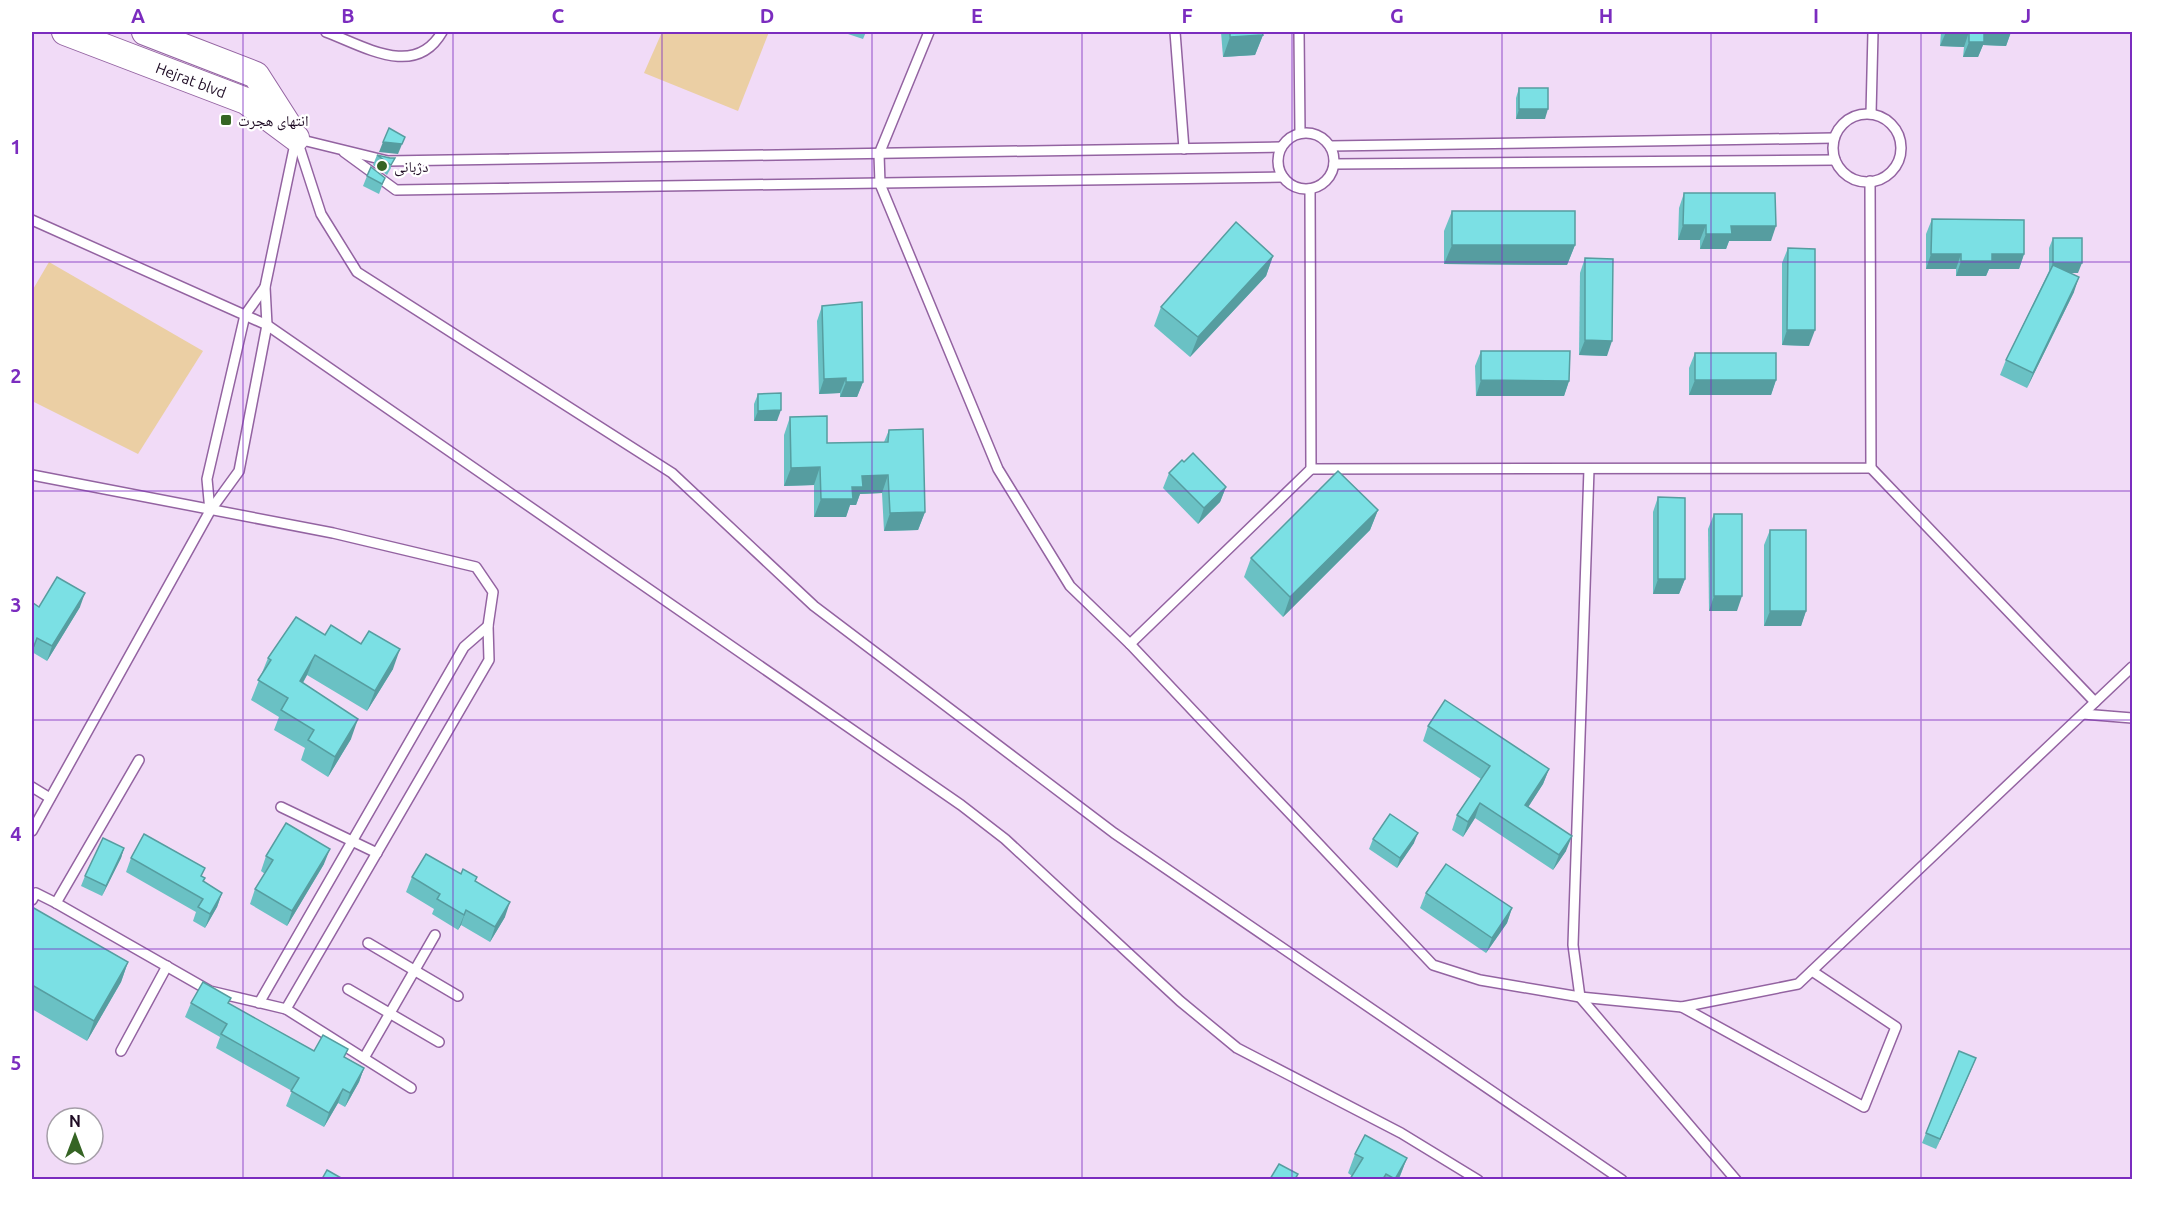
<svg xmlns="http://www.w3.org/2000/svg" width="2164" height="1211" viewBox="0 0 2164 1211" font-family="Ubuntu,'Noto Naskh Arabic',sans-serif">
<rect width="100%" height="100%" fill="#f1dbf7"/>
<g fill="#ebcfa4">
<path d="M662 32H769L738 111 644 73Z"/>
<path d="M49 262 203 351 138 454 32 401V291Z"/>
</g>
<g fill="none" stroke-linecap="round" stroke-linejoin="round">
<g stroke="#9363a1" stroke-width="12">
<g id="lane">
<path d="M326 32C364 46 415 79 442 32"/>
<path d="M929 32 879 154 880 184 998 469 1070 586 1130 644 1311 469"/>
<path d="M1175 32 1184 149"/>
<path d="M1299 32 1300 133"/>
<path d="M1871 114 1873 32"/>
<circle cx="1867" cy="148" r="34"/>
<circle cx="1306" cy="161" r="28"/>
<path d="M298 139 388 161 1281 147"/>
<path d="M297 140 321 214 357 272 672 473 814 606 1114 833 1622 1180"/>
<path d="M1330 146 1834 138"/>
<path d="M344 152 396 190 1283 177"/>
<path d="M1334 164 1835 160"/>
<path d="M1310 189 1311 469 1871 468 1870 181"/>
<path d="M32 220 267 325 961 805 1005 839 1180 1001 1237 1048 1401 1133 1478 1180"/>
<path d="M1871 468 2095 702"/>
<path d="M32 475 333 533 476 567 493 592 488 626 489 660 286 1009"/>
<path d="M210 511 207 479 245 315 265 287"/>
<path d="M1130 644 1433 965 1480 980 1580 997 1573 945 1589 469"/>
<path d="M2083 714 2132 718"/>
<path d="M32 787 50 798"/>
<path d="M281 807 377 853"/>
<path d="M32 831 210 511 239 471 267 325 265 287 296 139"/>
<path d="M32 900 36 893 56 903 210 991 286 1009 411 1088"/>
<path d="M56 903 139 760"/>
<path d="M368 943 458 996"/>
<path d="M348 989 439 1042"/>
<path d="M1580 997 1682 1007 1798 984 2132 667"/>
<path d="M1580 997 1736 1180"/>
<path d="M259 1003 464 647 488 626"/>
<path d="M1682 1007 1864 1107 1896 1027 1812 971"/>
<path d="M121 1051 167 966"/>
<path d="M364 1058 435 935"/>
</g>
</g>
<g stroke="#9363a1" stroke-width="28">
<g id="secondary">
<path d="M65 32 246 101 296 138"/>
<path d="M145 32 256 75 288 125"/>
</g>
</g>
<use href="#lane" stroke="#fff" stroke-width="9"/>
<use href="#secondary" stroke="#fff" stroke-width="26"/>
</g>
<g fill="#6ac1c4">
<path d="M842 32H866L863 39Z"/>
<path d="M1221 32H1262L1263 35 1255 55 1223 57Z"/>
<path d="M1941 32H2011L2006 46 1983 45 1978 57H1963L1964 47 1940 46Z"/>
<path d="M1519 88 1545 119H1516V98Z"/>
<path d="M377 155 390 158 391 168 387 175 373 165Z"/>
<path d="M367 176 385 178 379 194 363 186Z"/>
<path d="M1684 193 1771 241H1729L1726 249H1700V240H1678L1679 208Z"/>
<path d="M1452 211 1575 245 1567 265 1444 264V231Z"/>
<path d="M1932 219 2024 254 2019 269H1989L1986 276H1956V269H1926V234Z"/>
<path d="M2053 238 2078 273H2070L2074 292 2027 388 2000 375 2006 360 2049 271V248Z"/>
<path d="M1788 248 1809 346 1782 345V263Z"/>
<path d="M1273 256 1266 276 1190 357 1154 326 1161 307Z"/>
<path d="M1585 258 1607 356 1579 355 1580 273Z"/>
<path d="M822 306 863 382 857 397H840V393L819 394 817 321Z"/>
<path d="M1481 351 1569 381 1564 396H1476L1475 366Z"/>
<path d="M1695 353 1776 380 1771 395H1689V368Z"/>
<path d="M758 394 777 421H754V404Z"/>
<path d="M790 417 827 443 884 442 889 430 925 512 918 530 884 531 882 493 860 494 856 505H850L846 517H814V485L784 486V435Z"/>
<path d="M1184 462 1226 487 1220 502 1198 524 1163 488 1169 473Z"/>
<path d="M1658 497 1685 579 1679 594H1653V512Z"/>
<path d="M1378 510 1370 530 1283 617 1244 577 1251 558Z"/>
<path d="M1714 514 1737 611H1709L1708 529Z"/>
<path d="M1770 530 1806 611 1801 626H1764V545Z"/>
<path d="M32 606 80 607 47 661 32 652V653Z"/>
<path d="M325 635 393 669 367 711 307 675 303 683 351 739 328 777 301 760 305 748 274 730 279 717 251 700 268 658Z"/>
<path d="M1428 726 1549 769 1543 784 1528 807 1566 851 1553 870 1475 818 1463 837 1452 830 1457 815 1481 779 1423 741Z"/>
<path d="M1373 839 1414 843 1397 868 1369 849Z"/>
<path d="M124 848 121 858 102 896 81 886 85 876Z"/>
<path d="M266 856 324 864 287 926 250 904 255 889 265 874 261 871Z"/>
<path d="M131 858 202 877 205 878 203 882 222 893 217 907 205 928 193 921 196 912 126 872Z"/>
<path d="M461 874 477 877 475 881 505 917 490 942 461 925 458 930 432 914 434 909 406 892 412 877Z"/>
<path d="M1426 893 1512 908 1507 923 1486 953 1420 908Z"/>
<path d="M32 908 128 962 121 982 87 1041 32 1009Z"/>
<path d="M191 1003 229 1004 314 1051 345 1057 364 1068 359 1082 345 1107 338 1103 324 1127 286 1106 292 1091 216 1048 220 1037 185 1017Z"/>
<path d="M1976 1058 1936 1149 1922 1143 1926 1133Z"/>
<path d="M1355 1154 1407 1158 1399 1179H1350L1352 1176 1348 1173Z"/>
</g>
<g fill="#569da0">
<path d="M1946 32H1969L1964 47 1940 46Z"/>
<path d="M1984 32H2011L2006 46 1983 45 1978 57H1963L1969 42Z"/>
<path d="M1263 35 1255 55 1223 57 1230 37Z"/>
<path d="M1519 109H1548L1545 119H1516Z"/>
<path d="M405 137 398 154 379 152 383 142Z"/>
<path d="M1683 225H1706L1700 240H1678Z"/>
<path d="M1731 226H1776L1771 241H1729L1726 249H1700L1706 234Z"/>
<path d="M1452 245H1575L1567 265 1444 264Z"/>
<path d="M1931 254H1961L1956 269H1926Z"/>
<path d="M1992 254H2024L2019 269H1989L1986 276H1956L1961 261Z"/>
<path d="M1273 256 1266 276 1190 357 1198 337Z"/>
<path d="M2053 263H2082L2078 273H2049Z"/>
<path d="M2079 277 2074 292 2027 388 2033 373Z"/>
<path d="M1787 330H1815L1809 346 1782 345Z"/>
<path d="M1585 340 1612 341 1607 356 1579 355Z"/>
<path d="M846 378 840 393 819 394 824 379Z"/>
<path d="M1481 380 1569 381 1564 396H1476Z"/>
<path d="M1695 380H1776L1771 395H1689Z"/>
<path d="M846 382H863L857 397H840Z"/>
<path d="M781 410 777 421H754L758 411Z"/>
<path d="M820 467 814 485 784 486 791 468Z"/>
<path d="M888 475 882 493 860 494 856 505H850L846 517H814L821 499 852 487 862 476Z"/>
<path d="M1226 487 1220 502 1198 524 1204 508Z"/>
<path d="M1378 510 1370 530 1283 617 1290 597Z"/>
<path d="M925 512 918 530 884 531 890 513Z"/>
<path d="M1658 579H1685L1679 594H1653Z"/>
<path d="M85 593 80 607 47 661 52 646Z"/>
<path d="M1714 596H1742L1737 611H1709Z"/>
<path d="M1770 611H1806L1801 626H1764Z"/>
<path d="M400 649 393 669 367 711 375 691Z"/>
<path d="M315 655 307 675 292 701 300 681Z"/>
<path d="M358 719 351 739 328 777 335 757Z"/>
<path d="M1549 769 1543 784 1520 820 1525 805Z"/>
<path d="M1480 803 1475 818 1463 837 1468 822Z"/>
<path d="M1418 833 1414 843 1397 868 1400 858Z"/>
<path d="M1572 836 1566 851 1553 870 1559 855Z"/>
<path d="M124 848 121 858 102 896 106 886Z"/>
<path d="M330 849 324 864 287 926 292 911Z"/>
<path d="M222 893 217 907 205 928 210 914Z"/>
<path d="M510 902 505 917 490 942 495 927Z"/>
<path d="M1512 908 1507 923 1486 953 1492 938Z"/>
<path d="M466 910 461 925 458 930Z"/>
<path d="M128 962 121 982 87 1041 94 1021Z"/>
<path d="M1976 1058 1972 1068 1936 1149 1940 1139Z"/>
<path d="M364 1068 359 1082 345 1107 350 1093Z"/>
<path d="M343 1089 338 1103 324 1127 329 1113Z"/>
<path d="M1407 1158 1399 1178V1179H1395Z"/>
</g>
<g fill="#7be0e4" stroke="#569da0" stroke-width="1.5">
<path d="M1230 32H1262L1263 35 1230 37Z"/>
<rect x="1969" y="32" width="15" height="10"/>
<rect x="1519" y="88" width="29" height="21"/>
<path d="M389 128 405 137 402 144 383 142Z"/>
<path d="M377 155 390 158H395L391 165Z"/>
<path d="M371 167 385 178 382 184 367 176Z"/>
<path d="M1684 193H1775L1776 226H1731L1732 234H1706V225H1683Z"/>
<rect x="1452" y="211" width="123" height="34"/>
<path d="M1932 219 2024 220V254H1992V261H1961V254H1931Z"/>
<path d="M1236 222 1273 256 1198 337 1161 307Z"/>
<rect x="2053" y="238" width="29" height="25"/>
<path d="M1788 248 1815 249V330H1787Z"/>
<path d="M1585 258 1613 259 1612 341 1585 340Z"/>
<path d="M2053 265 2079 277 2033 373 2006 360Z"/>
<path d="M862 302 863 382H846V378L824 379 822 306Z"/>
<path d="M1481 351H1570L1569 381 1481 380Z"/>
<rect x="1695" y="353" width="81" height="27"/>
<path d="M781 393V410L758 411V394Z"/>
<path d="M827 416V443L888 442 889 430 923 429 925 512 890 513 888 475 862 476 863 487H852L853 499H821L820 467 791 468 790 417Z"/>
<path d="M1193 453 1226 487 1204 508 1169 473 1182 460 1184 462Z"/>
<path d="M1338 471 1378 510 1290 597 1251 558Z"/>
<path d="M1658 497 1685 498V579H1658Z"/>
<rect x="1714" y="514" width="28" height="82"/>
<rect x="1770" y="530" width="36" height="81"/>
<path d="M57 577 85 593 52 646 37 638 34 646 32 644V606L33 603 39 607Z"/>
<path d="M296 617 325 635 331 625 361 644 369 631 400 649 375 691 315 655 300 681 358 719 335 757 308 740 314 730 281 710 288 698 258 680 271 660 268 658Z"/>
<path d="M1445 700 1549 769 1525 805 1572 836 1559 855 1480 803 1468 822 1457 815 1490 766 1428 726Z"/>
<path d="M1390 814 1418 833 1400 858 1373 839Z"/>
<path d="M286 823 330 849 292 911 255 889 273 860 266 856Z"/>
<path d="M144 834 205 868 201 876 205 878 203 881 222 893 210 914 198 907 203 899 131 858Z"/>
<path d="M103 838 124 848 106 886 85 876Z"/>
<path d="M426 854 461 874 463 869 477 877 475 881 510 902 495 927 466 910 464 915 437 899 440 894 412 877Z"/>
<path d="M1446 864 1512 908 1492 938 1426 893Z"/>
<path d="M32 907 128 962 94 1021 32 985Z"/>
<path d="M203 982 231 998 228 1003 314 1051 323 1035 348 1049 344 1057 364 1068 350 1093 343 1089 329 1113 291 1091 299 1078 221 1034 227 1024 191 1003Z"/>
<path d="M1959 1051 1976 1058 1940 1139 1926 1133Z"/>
<path d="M1365 1135 1407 1158 1395 1179 1386 1174 1383 1179H1350L1363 1158 1355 1154Z"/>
<path d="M1279 1164 1298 1174 1295 1179H1297H1270Z"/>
<path d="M327 1170 343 1179H322Z"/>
</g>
<path fill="none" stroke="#7b2cbf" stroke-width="1.5" stroke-opacity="0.55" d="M243 32V1180M453 32V1180M662 32V1180M872 32V1180M1082 32V1180M1292 32V1180M1502 32V1180M1711 32V1180M1921 32V1180M32 262H2132M32 491H2132M32 720H2132M32 949H2132"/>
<g fill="#356424" stroke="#fff" stroke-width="2">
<rect x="220" y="114" width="12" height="12" rx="3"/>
<circle cx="382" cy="166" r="6"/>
</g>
<g text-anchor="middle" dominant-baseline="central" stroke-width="4.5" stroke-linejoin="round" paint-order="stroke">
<g font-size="15" fill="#1f0c25" stroke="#fff">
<text transform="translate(191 80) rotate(21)">Hejrat blvd</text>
</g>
<g font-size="15" fill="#1f0c25" stroke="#fff" text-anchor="start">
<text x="238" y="120">انتهای هجرت</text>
<text x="394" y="166">دژبانی</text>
</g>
</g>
<rect width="2164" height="1211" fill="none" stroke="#ffffff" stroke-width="66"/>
<g transform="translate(75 1136)"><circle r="28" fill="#ffffff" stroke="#a59ea8" stroke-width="1.5"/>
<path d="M0-4.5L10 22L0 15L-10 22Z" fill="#356424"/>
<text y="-9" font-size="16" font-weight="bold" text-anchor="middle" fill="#1f0c25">N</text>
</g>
<rect x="33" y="33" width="2098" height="1145" fill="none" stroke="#7b2cbf" stroke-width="2"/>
<g font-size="20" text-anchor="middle" font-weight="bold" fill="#7b2cbf">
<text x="138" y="23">A</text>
<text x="348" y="23">B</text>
<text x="558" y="23">C</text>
<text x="767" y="23">D</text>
<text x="977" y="23">E</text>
<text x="1187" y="23">F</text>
<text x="1397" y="23">G</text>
<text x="1606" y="23">H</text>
<text x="1816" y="23">I</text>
<text x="2026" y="23">J</text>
<text x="16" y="154">1</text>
<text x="16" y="383">2</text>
<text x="16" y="612">3</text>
<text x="16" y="841">4</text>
<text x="16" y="1070">5</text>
</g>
</svg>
